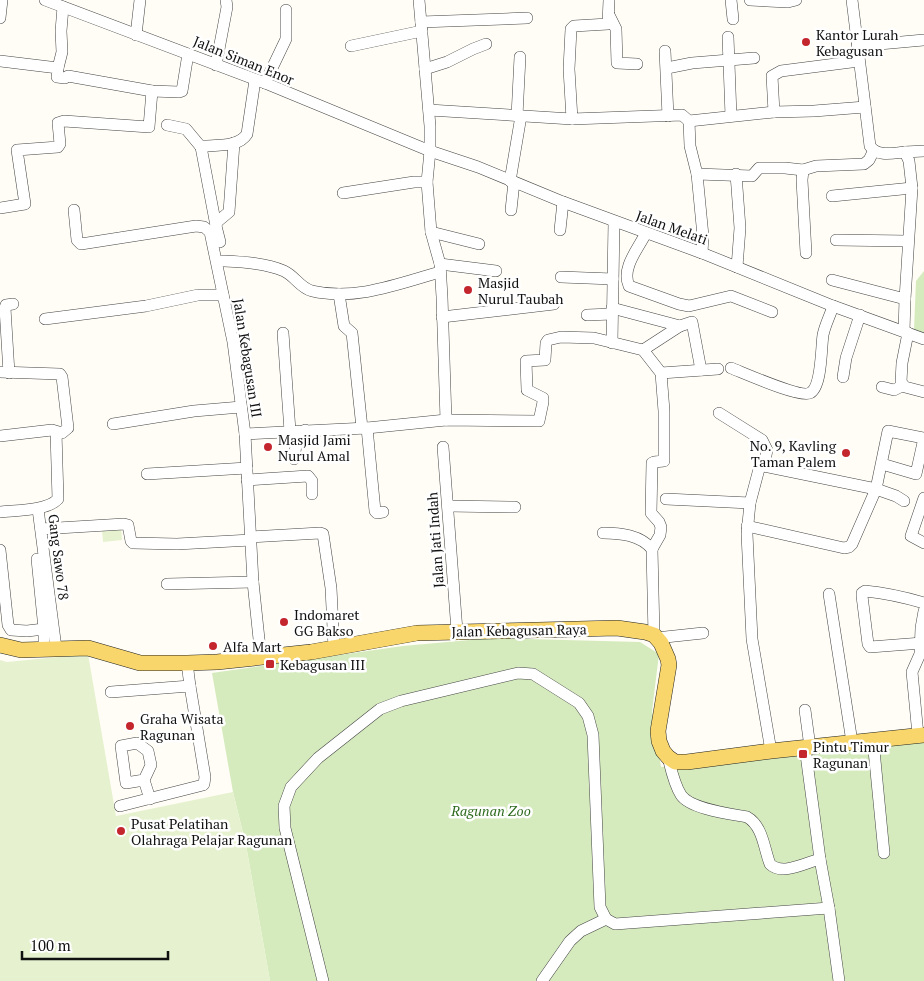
<svg xmlns="http://www.w3.org/2000/svg" width="924" height="981" viewBox="0 0 924 981" font-family="'PT Serif',serif">
<rect width="100%" height="100%" fill="#fffdf5"/>
<g fill="#d5ebbd">
<path d="M924 271V334L914 330 916 281Z"/>
<path d="M492 638 640 642 659 654 652 711 661 767 924 739V981H270L246 845 233 792 212 673 403 646Z"/>
</g>
<g fill="#e6f2cf">
<path d="M121 528 122 540 103 542 102 529Z"/>
<path d="M88 654 116 816 233 792 246 845 270 981H0V660L7 662Z"/>
</g>
<g fill="none" stroke-linecap="round" stroke-linejoin="round">
<g stroke="#444" stroke-width="12">
<g id="minor">
<path d="M45 0 265 83 430 151 478 167 563 202 702 253 833 306 924 339"/>
<path d="M419 0 430 126V151L427 182 431 232 440 264 442 297 446 420"/>
<path d="M609 0 608 24 574 26 571 29 569 69 572 119 682 115 689 121 774 112 814 111 865 107"/>
<path d="M731 0 733 19"/>
<path d="M750 0 788 2 796 0"/>
<path d="M852 0 870 146C877 157 893 153 905 152L909 161 912 188 905 299 904 331"/>
<path d="M609 15 616 29 617 63 637 64"/>
<path d="M0 18 2 0"/>
<path d="M421 22 527 18"/>
<path d="M136 35 140 0"/>
<path d="M728 37 731 116"/>
<path d="M351 46 422 31"/>
<path d="M857 46 924 40"/>
<path d="M665 51 668 116"/>
<path d="M0 61 58 68 57 77 65 78 68 76 152 91 179 92 182 91 188 54"/>
<path d="M216 65 227 7 226 0"/>
<path d="M58 68 62 52 61 31 63 7"/>
<path d="M667 68 692 63 754 58"/>
<path d="M425 69 447 62 473 49 486 44"/>
<path d="M265 83 286 39V10"/>
<path d="M429 110 572 119"/>
<path d="M774 112 772 76 781 71 859 61"/>
<path d="M517 116 520 57"/>
<path d="M689 121 690 146 697 174 703 236 702 253"/>
<path d="M167 125 186 129 201 147"/>
<path d="M201 147 204 146C218 145 239 147 247 134L255 80"/>
<path d="M201 147 216 226"/>
<path d="M905 152 924 151"/>
<path d="M697 174 752 176 759 168H785L803 170"/>
<path d="M736 174 740 228 737 267"/>
<path d="M510 181 521 116"/>
<path d="M343 193 414 182H427"/>
<path d="M832 196 912 188"/>
<path d="M0 208 25 204 17 150 58 147 60 144 58 123 64 121 149 127 152 91"/>
<path d="M74 210 77 240 81 244 196 226 204 227 210 232 233 342 245 434 253 582 261 658"/>
<path d="M511 210 514 182"/>
<path d="M560 230 563 202"/>
<path d="M431 232 479 244"/>
<path d="M646 233C638 249 621 268 629 286L679 304 689 306 731 296 772 312"/>
<path d="M836 240 908 241"/>
<path d="M220 242 216 226 217 222 229 212 234 143"/>
<path d="M806 253 802 180 803 170 816 166 864 164 869 160 873 152"/>
<path d="M223 261C243 262 266 263 284 271 295 276 300 288 312 291 355 301 398 284 440 272"/>
<path d="M440 264 496 271"/>
<path d="M561 277 613 279"/>
<path d="M832 280 905 299"/>
<path d="M339 294 344 326 352 333 362 428"/>
<path d="M612 308 680 326 692 322 701 370"/>
<path d="M587 315 612 314"/>
<path d="M442 317 554 304"/>
<path d="M45 319 146 306 198 295H223"/>
<path d="M283 333 290 431"/>
<path d="M908 333 902 363 901 382 905 387 924 392"/>
<path d="M612 343 614 222"/>
<path d="M643 350 680 326"/>
<path d="M731 368C744 373 800 398 810 393 822 387 821 348 823 335 825 325 830 316 833 306"/>
<path d="M0 372 60 374 62 377 68 428 62 433 52 430 0 436"/>
<path d="M9 373 5 308 6 305 13 304"/>
<path d="M661 373 718 369"/>
<path d="M843 377 846 358 860 315"/>
<path d="M882 387 894 390 902 386"/>
<path d="M719 413 762 440 767 450 764 466"/>
<path d="M113 424 194 411 241 407"/>
<path d="M367 428 375 511 377 513 383 512"/>
<path d="M245 434 367 428 446 420 539 421 543 402V398L527 390 526 361 545 360 546 343 548 340 561 337 594 338 643 350 661 373 664 411V461L654 462 652 463 651 513 659 522 661 527 660 535 652 549"/>
<path d="M443 447 457 631"/>
<path d="M294 459 296 445 305 430"/>
<path d="M147 474 247 468"/>
<path d="M247 480 308 476 312 481V494"/>
<path d="M924 498 911 536 924 543"/>
<path d="M666 499 750 503"/>
<path d="M448 506 515 507"/>
<path d="M38 509 56 648"/>
<path d="M0 512C16 510 47 511 58 499L56 432"/>
<path d="M747 526 844 548 849 547 852 544 876 489 888 431 924 438 916 474 882 464"/>
<path d="M41 529 124 524 128 525 131 541 133 543 177 544 251 540"/>
<path d="M603 533C621 533 640 535 652 549L654 635"/>
<path d="M251 537 320 533 323 534 331 588 334 648"/>
<path d="M0 550 8 625 11 630 27 631 44 629"/>
<path d="M37 559 44 629V649"/>
<path d="M167 584 253 582"/>
<path d="M829 594 852 742"/>
<path d="M656 638 703 633"/>
<path d="M922 643 870 647 868 644 862 596V593L865 591C885 593 904 597 924 603"/>
<path d="M187 663 190 686"/>
<path d="M111 692 190 686 205 777 204 784 203 785 120 806"/>
<path d="M805 710 810 747"/>
<path d="M918 735 912 672 920 654 921 628 924 611"/>
<path d="M873 740 884 853"/>
<path d="M805 747 820 859 829 908 839 981"/>
<path d="M771 751 752 639 747 534 750 503 759 469 761 466H764L876 489 896 496 904 501"/>
<path d="M668 757C671 769 674 784 681 795 690 809 731 814 747 817 763 826 764 849 770 864 782 876 805 863 820 859"/>
<path d="M144 780 126 783 121 746 137 743 148 751 151 765 144 780 150 799"/>
<path d="M323 981 285 828 284 806 291 787 318 758 380 709 401 701 518 673 533 674 579 703 588 716 593 735 600 907 606 919 615 924 829 908"/>
<path d="M542 981 570 941 581 931 606 919"/>
</g>
</g>
<g stroke="#222" stroke-width="16">
<path id="major" d="M0 645 21 650 88 648 140 663H187L217 662 311 652 417 633 617 628 645 632 654 635 661 643 668 659 669 665 658 731 659 741 663 751 668 757 675 762H687L771 751 924 735"/>
</g>
<use href="#minor" stroke="#fff" stroke-width="11"/>
<use href="#major" stroke="#f9d66b" stroke-width="15"/>
</g>
<g fill="#c4262e" stroke="#fff" stroke-width="2">
<circle cx="806" cy="42" r="5"/>
<circle cx="468" cy="290" r="5"/>
<circle cx="268" cy="447" r="5"/>
<circle cx="846" cy="453" r="5"/>
<circle cx="284" cy="622" r="5"/>
<circle cx="213" cy="646" r="5"/>
<rect x="265" y="659" width="10" height="10" rx="2.5"/>
<circle cx="130" cy="726" r="5"/>
<rect x="798" y="749" width="10" height="10" rx="2.5"/>
<circle cx="121" cy="831" r="5"/>
</g>
<g text-anchor="middle" dominant-baseline="central" stroke-width="5" stroke-linejoin="round" paint-order="stroke">
<g font-size="14" fill="#111" stroke="#fff" text-anchor="start">
<text x="816" y="34">Kantor Lurah<tspan x="816" dy="16">Kebagusan</tspan></text>
<text x="478" y="282">Masjid<tspan x="478" dy="16">Nurul Taubah</tspan></text>
<text x="278" y="439">Masjid Jami<tspan x="278" dy="16">Nurul Amal</tspan></text>
<text x="836" y="445" text-anchor="end">No. 9, Kavling<tspan x="836" dy="16">Taman Palem</tspan></text>
<text x="294" y="614">Indomaret<tspan x="294" dy="16">GG Bakso</tspan></text>
<text x="223" y="646">Alfa Mart</text>
<text x="280" y="664">Kebagusan III</text>
<text x="140" y="718">Graha Wisata<tspan x="140" dy="16">Ragunan</tspan></text>
<text x="813" y="746">Pintu Timur<tspan x="813" dy="16">Ragunan</tspan></text>
<text x="131" y="823">Pusat Pelatihan<tspan x="131" dy="16">Olahraga Pelajar Ragunan</tspan></text>
</g>
<g font-size="14" fill="#111" stroke="#fff">
<text transform="translate(244 60) rotate(22)">Jalan Siman Enor</text>
<text transform="translate(672 227) rotate(20)">Jalan Melati</text>
<text transform="translate(248 358) rotate(81)">Jalan Kebagusan III</text>
<text transform="translate(435 540) rotate(-94)">Jalan Jati Indah</text>
<text transform="translate(59 557) rotate(83)">Gang Sawo 78</text>
<text transform="translate(519 630) rotate(-1)">Jalan Kebagusan Raya</text>
</g>
<g font-size="14" font-style="italic" fill="#2f6b1f" stroke="#fff">
<text x="491" y="810">Ragunan Zoo</text>
</g>
</g>
<path d="M22 951v8h146v-8" fill="none" stroke="#111111" stroke-width="2.5"/>
<text x="30" y="951" font-size="15" fill="#111111" stroke="#ffffff" stroke-width="4" paint-order="stroke">100 m</text>
</svg>
